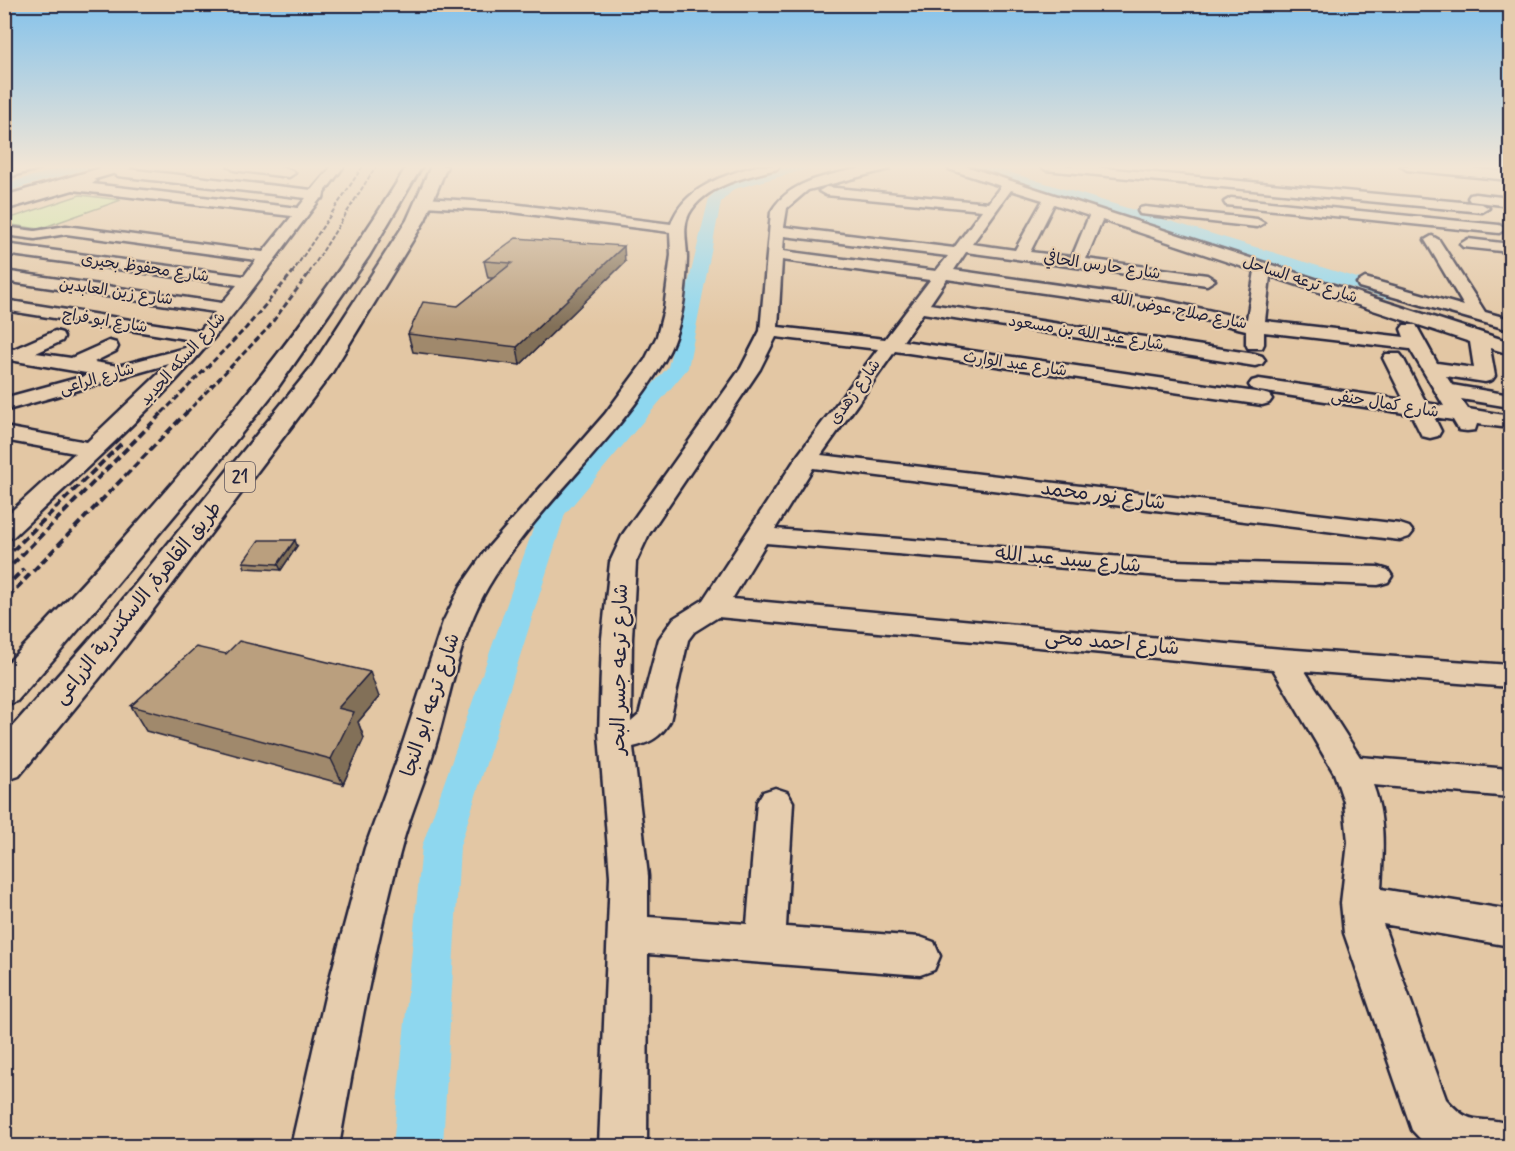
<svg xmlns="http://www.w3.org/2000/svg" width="1515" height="1151" viewBox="0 0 1515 1151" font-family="Mynerve,'Playpen Sans Arabic',sans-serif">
<rect width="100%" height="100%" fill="#e3c7a4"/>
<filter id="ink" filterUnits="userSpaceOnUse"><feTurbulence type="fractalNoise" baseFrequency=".0167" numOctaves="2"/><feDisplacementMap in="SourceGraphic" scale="12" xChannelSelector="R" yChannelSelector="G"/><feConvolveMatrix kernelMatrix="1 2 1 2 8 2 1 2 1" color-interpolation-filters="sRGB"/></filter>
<g filter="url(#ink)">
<path fill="#c8e59d" stroke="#75846c" stroke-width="1.5" d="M80 195 121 200 39 229 5 224V220Z"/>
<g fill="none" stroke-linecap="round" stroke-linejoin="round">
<g fill="#8ed7ef" fill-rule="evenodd">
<path d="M68 166H89L87 169 4 192V184Z"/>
<path d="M789 166H810L808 169 734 189 721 202 688 368 565 514 460 846 443 1146H393L422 846 539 512 668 367 709 198 724 183Z"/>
<path d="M970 166H989L1400 291 1403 295 1400 299H1388L971 169Z"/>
</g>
<g stroke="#22223b" stroke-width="5">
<g id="minor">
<path d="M21 166H41L39 169 4 178V170Z"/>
<path d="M228 166C243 165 284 163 295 173L289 177 234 170Z"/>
<path d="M332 166H344L324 193 323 198 320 199C283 247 249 297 210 342 150 413 80 473 13 537L4 540V518L75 453 4 440V427L87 442 169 364 4 411V398L92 374 4 359V347L14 349 55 331 62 333 64 337 62 341 36 353 71 358 109 341 116 343 118 347 116 351 94 362 118 366 185 348 192 340 4 310V300L200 331 215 312 4 281V271L222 303 237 285 4 254V244L244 276 256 260 66 234 35 239 4 235V227L35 231 66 226 263 252 292 216 73 190 4 210V202L90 177 96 181 92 184 298 208 306 198 118 176 112 172 118 168 312 190Z"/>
<path d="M757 166H779L777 169C748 176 705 185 689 214 682 228 687 243 687 258 686 292 682 331 664 361 615 444 536 505 488 587 459 636 451 694 435 747 426 778 413 807 404 838 376 939 357 1043 339 1146H291L325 997 365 848 401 749 443 622 461 586 486 550 605 414 645 360 657 336 664 309 671 255 670 232 504 211 425 206 418 202 425 198 504 203 671 224C683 188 724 175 757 166Z"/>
<path d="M871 166H891L889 169 808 190 787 208 784 227 954 248 982 210 826 195 819 191 826 187 988 203 1001 186 949 169 947 166H965L1510 342V354L1490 348 1495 376 1492 380 1485 382 1446 376 1452 385 1510 395V407L1461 399 1468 409 1510 416V428L1477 424 1475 430 1467 431 1459 430 1453 420 1434 417 1441 431 1438 436 1430 438 1422 436 1411 414 1259 391 1252 389 1249 385 1252 381 1259 379 1404 400 1383 358 1386 354H1400L1403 358 1426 403 1444 406 1410 349 1264 332V344L1262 348H1248L1246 344V330L1163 310 947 279 930 304 1255 354 1262 356 1265 360 1262 364 1255 366 923 313 903 341 1262 393 1269 395 1272 399 1269 403 1262 405 895 351 821 455 1400 524 1409 527 1413 532 1409 537 1400 540 813 468 775 529 1173 561 1378 567 1388 570 1392 576 1388 582 1378 585 1173 577 766 543 732 599 1282 649 1510 665V687L1305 671 1360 757 1510 769V797L1373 785C1386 819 1383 853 1381 889L1510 910V946L1383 924 1446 1099C1474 1131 1480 1113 1510 1125V1146H1427L1412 1130 1344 933 1341 903 1348 842 1344 802 1334 773 1273 669 718 617 694 632 688 640 670 721C661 737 650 743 633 747L648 876V917L747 924 757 802 763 792 775 788 787 792 793 802 786 927 920 937 934 942 940 956 934 970 920 975 648 954 647 1146H599L610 876 599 734 602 638 610 562 623 534 741 368 760 331 771 212C791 177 835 175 871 166ZM1011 190 1043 200 1015 250 972 244ZM1054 204 1089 216 1072 257 1030 252ZM1102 220 1255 271 1247 319 1163 300 954 270 966 252 1207 285 1215 280 1207 275 1086 259ZM784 236 948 256 936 271 783 251ZM782 260 930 280 885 339 778 327ZM1270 276 1470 342 1474 368 1437 363 1416 325H1404L1401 329 1404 337 1265 321ZM776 337 878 349 798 455 703 600 674 618 659 639 639 715 631 722 632 638 636 562 649 534 760 369Z"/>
<path d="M1040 166H1082L1482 204 1489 208 1482 212 1046 170Z"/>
<path d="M1401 166H1443L1510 172V180L1407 170Z"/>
<path d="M1475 194 1510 198V206L1470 201 1468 198 1470 195Z"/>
<path d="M1231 198 1499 225 1506 229 1499 233 1226 205 1224 202Z"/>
<path d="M1145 207 1257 219 1264 223 1257 227 1140 214 1138 211 1140 208Z"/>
<path d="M1432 236 1439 240 1485 312 1510 319V330L1359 287 1357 283 1365 278 1464 306 1425 240Z"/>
<path d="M1468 239 1510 244V252L1463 247 1460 244Z"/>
</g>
</g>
<g stroke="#22223b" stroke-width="5">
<g id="trunk">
<path d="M108 166H132L129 169 4 206V196Z"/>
<path d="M407 166H422L369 256 276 390 210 473 58 654 17 701 4 705V667C153 512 296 349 407 166Z"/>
<path d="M431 166H447L425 220 331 374 125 647 19 776 4 781V736L99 629 313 365 407 220Z"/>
</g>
</g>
<use href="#minor" fill="#e6cdae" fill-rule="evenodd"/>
<use href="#trunk" fill="#e6cdae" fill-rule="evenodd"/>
<g stroke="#22223b" stroke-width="2" stroke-dasharray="4.5 2" stroke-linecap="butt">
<path d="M292 273 363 166"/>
<path d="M309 273 376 166"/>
</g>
<g stroke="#22223b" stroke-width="3" stroke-dasharray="6 3" stroke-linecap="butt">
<path d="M162 413 246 328 293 272"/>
<path d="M186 413 268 328 310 272"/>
</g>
<g stroke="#22223b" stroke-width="4" stroke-dasharray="8 4" stroke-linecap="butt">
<path d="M4 559 123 442"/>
<path d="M4 573 163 412"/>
<path d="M4 588 24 569"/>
<path d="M8 597 187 412"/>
</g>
<path stroke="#22223b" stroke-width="5" stroke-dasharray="10 5" stroke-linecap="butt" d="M4 601 10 595"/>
</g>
<g fill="#a0896c" stroke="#22223b" stroke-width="1.5">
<path d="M484 261 625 262 520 365 413 352 408 334 458 306 493 278H488Z"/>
<path d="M297 546 281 570 245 568 243 562Z"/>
<path d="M379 697 358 722 364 738 343 784 146 731 131 706Z"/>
</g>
<g fill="#826f58" stroke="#22223b" stroke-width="1.5">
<path d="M624 246 625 262 520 365 517 347Z"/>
<path d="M295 540 297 546 281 570 278 564Z"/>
<path d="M370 672 379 697 358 722 364 738 343 784 331 759 338 708Z"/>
</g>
<g fill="#ba9f7e" stroke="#22223b" stroke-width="1.5">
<path d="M516 238 624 246 517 347 408 334 423 302 458 306 512 263 484 261Z"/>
<path d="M259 540H295L278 564 243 562Z"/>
<path d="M239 641 370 672 338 708 354 712 331 759 131 706 196 647 226 654Z"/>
</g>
</g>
<linearGradient id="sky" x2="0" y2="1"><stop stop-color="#84c2eb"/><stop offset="0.51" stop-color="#f2e6d6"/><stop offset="1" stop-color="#f2e6d6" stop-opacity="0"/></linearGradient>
<rect width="1515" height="327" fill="url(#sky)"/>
<g text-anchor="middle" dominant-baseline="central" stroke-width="4.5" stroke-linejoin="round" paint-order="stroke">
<g font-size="16" fill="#22223b" stroke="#e6cdae">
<text transform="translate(1102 266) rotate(8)">شارع حارس الحافي</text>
<text transform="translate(145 268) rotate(8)">شارع محفوظ بحيرى</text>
<text transform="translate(1300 280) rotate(18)">شارع ترعه الساحل</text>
<text transform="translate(116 292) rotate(8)">شارع زين العابدين</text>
<text transform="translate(1179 311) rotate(11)">شارع صلاح عوض الله</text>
<text transform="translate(105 321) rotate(9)">شارع ابو فراج</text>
<text transform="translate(1086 333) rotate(9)">شارع عبد الله بن مسعود</text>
<text transform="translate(183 359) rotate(-48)">شارع السكه الحديد</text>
<text transform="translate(1015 364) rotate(8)">شارع عبد الوارث</text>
<text transform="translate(97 379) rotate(-16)">شارع الراعى</text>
<text transform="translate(855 392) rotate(-54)">شارع زهدى</text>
<text transform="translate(1385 404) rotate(9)">شارع كمال حنفى</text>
</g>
<rect fill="#e6cdae" stroke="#5d555e" stroke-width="1.5" x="225" y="462" width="30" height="30" rx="4.5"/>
<g font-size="18" font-weight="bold" fill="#22223b">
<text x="240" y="477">21</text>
</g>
<g font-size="20" fill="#22223b" stroke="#e6cdae">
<text transform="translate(1103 496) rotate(7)">شارع نور محمد</text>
<text transform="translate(1068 560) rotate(5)">شارع سيد عبد الله</text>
<text transform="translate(138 603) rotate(-51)">طريق القاهرة, الاسكندرية الزراعى</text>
<text transform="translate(1112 643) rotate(5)">شارع احمد محى</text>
<text transform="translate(620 669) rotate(-89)">شارع ترعه جسر البحر</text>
<text transform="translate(431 705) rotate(-72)">شارع ترعه ابو النجا</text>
</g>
</g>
<rect width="1515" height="1151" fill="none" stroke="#e6cdae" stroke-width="24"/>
<rect x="12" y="12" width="1491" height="1127" fill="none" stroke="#22223b" stroke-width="2" filter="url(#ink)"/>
</svg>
